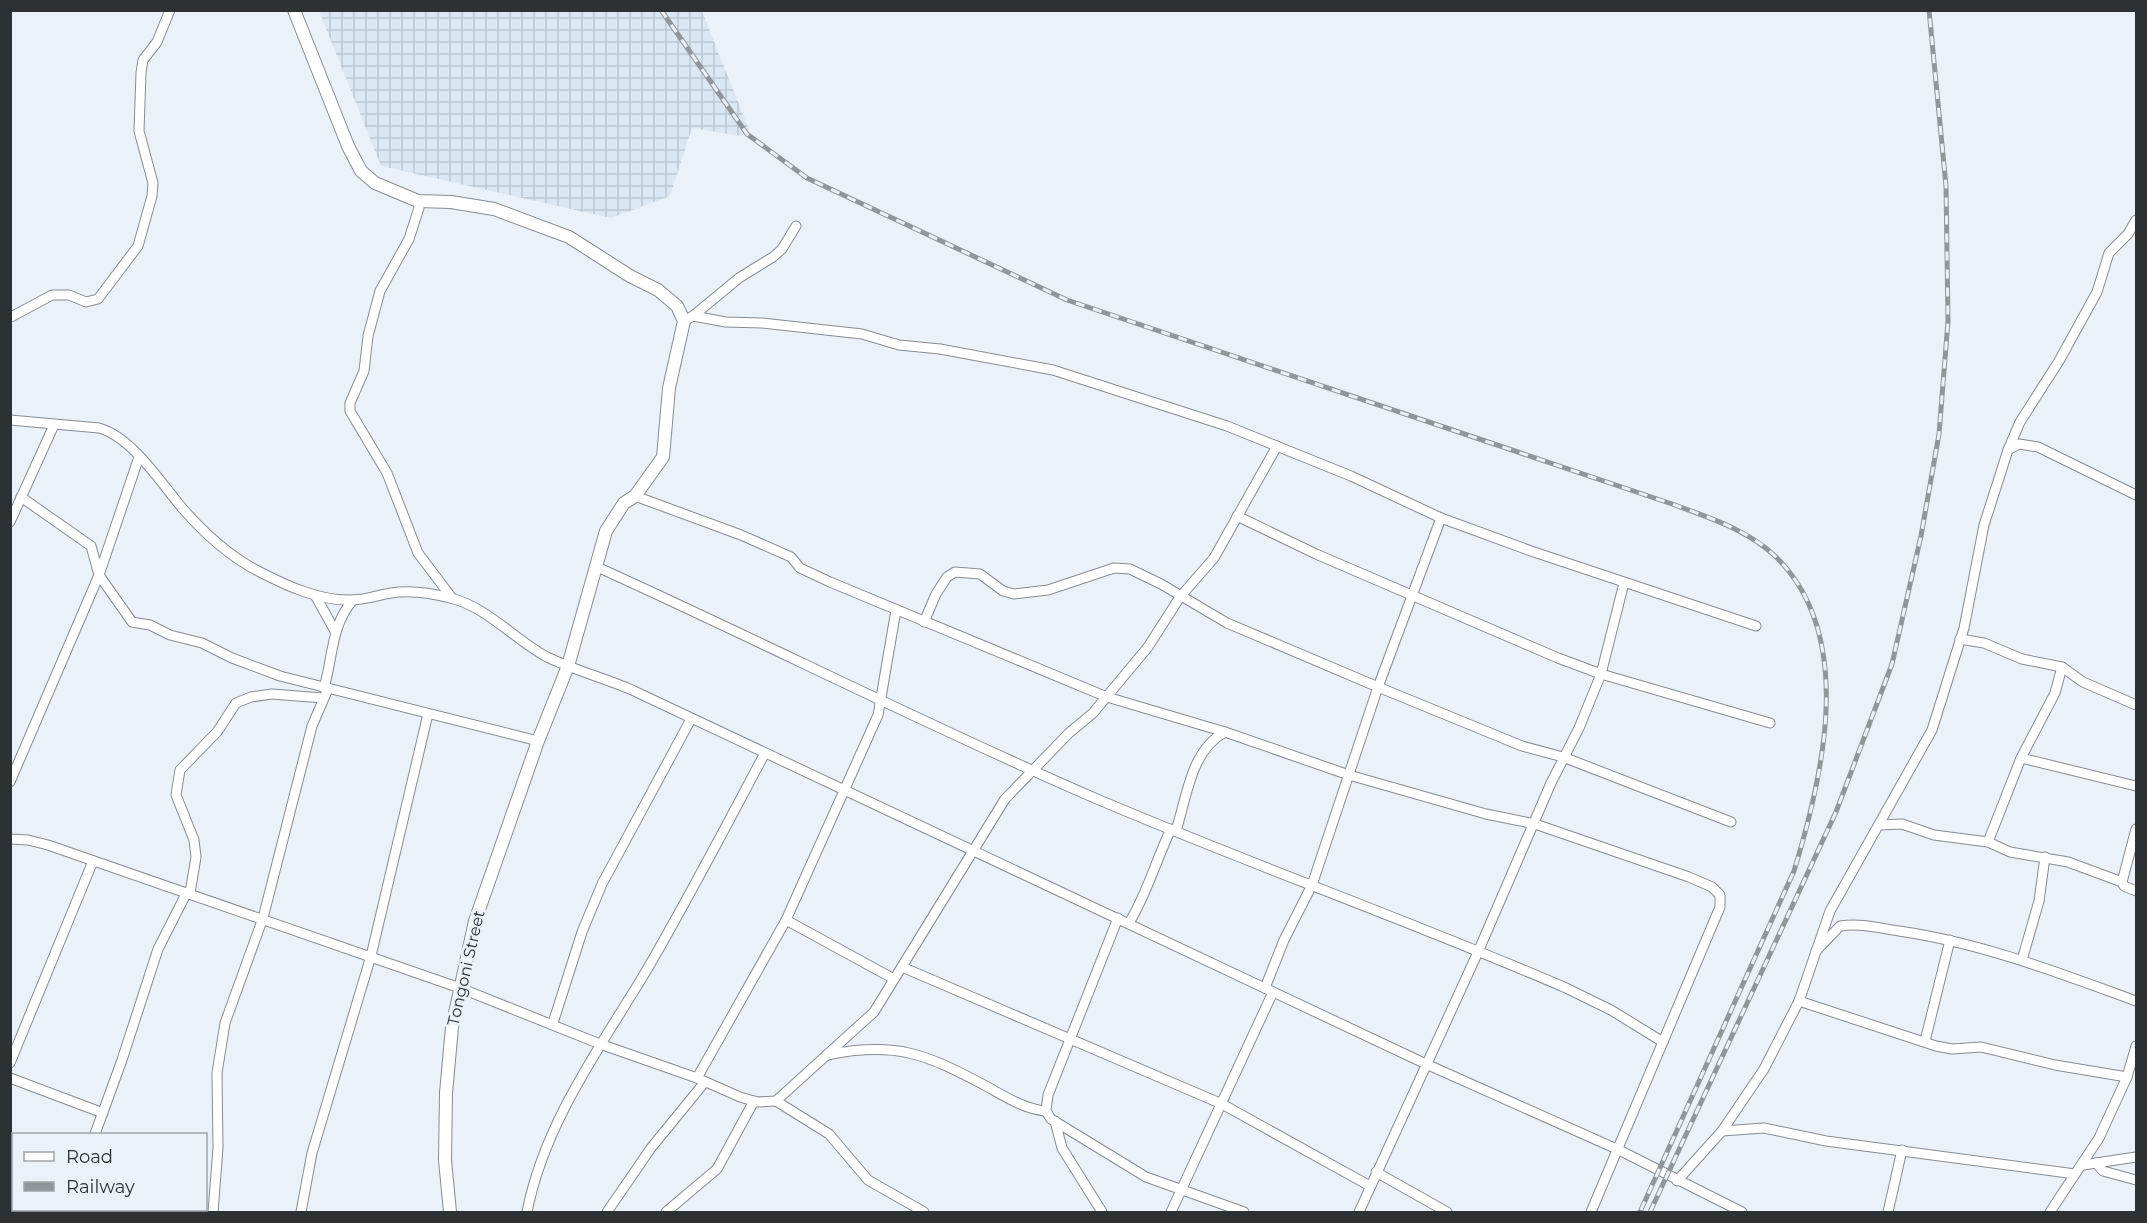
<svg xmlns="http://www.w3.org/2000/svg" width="2147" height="1223" viewBox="0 0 2147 1223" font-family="Montserrat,sans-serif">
<defs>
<pattern id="industrial-grid" width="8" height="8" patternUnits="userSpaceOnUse" patternTransform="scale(1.5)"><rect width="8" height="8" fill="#dbe7f3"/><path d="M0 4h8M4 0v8" fill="none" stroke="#bcc7d1"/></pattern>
</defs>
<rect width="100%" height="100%" fill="#ebf1f8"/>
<path fill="url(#industrial-grid)" d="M319 11H702L749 130 741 136 692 128 670 196 611 218 381 166Z"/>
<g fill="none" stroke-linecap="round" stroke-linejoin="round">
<g stroke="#878c92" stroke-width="11">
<g id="street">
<path d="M418 201 419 208 409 239 380 291 368 336 364 371 350 403V411L387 473 418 553 452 598"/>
<path d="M693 316 739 278 773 257 782 249 796 226"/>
<path d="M11 317 52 295H69L86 302 98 299 138 246 152 196 153 183 139 131 141 73 143 60 157 42 170 10"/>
<path d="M684 321 693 316 726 322 762 323 862 334 899 345 940 349 1053 370 1227 426 1351 476 1441 518 1531 551 1756 626"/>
<path d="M10 420 99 428C132 437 161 483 183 509 205 534 230 557 260 572 287 586 320 601 351 600 364 600 378 595 391 593 410 590 431 593 450 598 486 606 515 640 547 657 574 670 604 678 632 690L1426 1064 1619 1150 1742 1212"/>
<path d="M2008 450 2019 444 2038 447 2136 495"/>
<path d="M635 496 741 535 791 557 800 568 830 582 1107 697 1225 732 1349 775 1486 814 1535 824 1689 877 1712 887 1720 895V907L1591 1212"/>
<path d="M21 497 91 546 99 575 132 622 150 625 170 635 202 643 232 658 280 676 538 741"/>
<path d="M1237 516 1316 554 1558 658 1601 674 1770 723"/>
<path d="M10 522 54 425"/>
<path d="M595 566C763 642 928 726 1097 799 1252 865 1411 921 1566 988L1611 1010 1663 1042"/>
<path d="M315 595 335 631"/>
<path d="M924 622 936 594 947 577 955 572 980 574 1003 591 1014 594 1048 590 1114 568 1130 569 1161 584 1227 623 1378 687 1522 746 1563 757 1731 822"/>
<path d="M1960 639 1984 643 2022 659 2062 667 2083 682 2136 705"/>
<path d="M324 688C333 657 331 625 353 600"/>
<path d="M2021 758 2136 786"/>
<path d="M10 782 99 575 139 457"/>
<path d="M1879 825 1902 824 1934 835 1988 842 2010 852 2068 862 2122 882"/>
<path d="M2136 829 2122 882 2124 886 2136 891"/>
<path d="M1176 831C1187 796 1191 750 1225 732"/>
<path d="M10 839 28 840 48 845 460 988 600 1044 697 1078 740 1097 757 1102 776 1101 874 1012 1005 799 1069 733 1093 713 1148 647 1180 597 1214 558 1277 446"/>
<path d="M1988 842 2021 758 2055 693 2062 667"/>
<path d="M190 893 196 857 194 840 176 795 180 770 217 732 236 703 251 697 272 694 323 698"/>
<path d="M1118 918 1048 1095 1046 1111 1051 1119 1146 1177 1244 1212"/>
<path d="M786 920 894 979"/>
<path d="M1129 923C1147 894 1156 860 1171 829"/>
<path d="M1816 951 1840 926C1861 923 1879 928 1899 931 1982 943 2059 973 2136 1001"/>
<path d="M2022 960 2039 901 2045 857"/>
<path d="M902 967 1222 1104 1370 1186"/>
<path d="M1265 988 1284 940 1312 885 1378 687 1441 518"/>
<path d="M1799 1001 1936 1046 1952 1049 1981 1047 2055 1065 2127 1077"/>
<path d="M553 1023 582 932 602 884 691 719"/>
<path d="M1925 1041 1950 940"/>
<path d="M827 1055C896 1041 926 1054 986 1086 1006 1097 1024 1109 1046 1111"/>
<path d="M10 1063 93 861"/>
<path d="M10 1078 103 1113"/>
<path d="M697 1078 786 920 878 715 896 610"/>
<path d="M776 1101 829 1134 868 1180 924 1212"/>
<path d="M1055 1121 1062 1148 1102 1212"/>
<path d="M1722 1131 1764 1128 1826 1141 2075 1174"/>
<path d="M95 1134 122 1060 158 949 187 892"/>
<path d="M2096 1163 2103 1171 2136 1180"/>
<path d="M2083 1165 2136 1157"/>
<path d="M1376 1172 1447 1212"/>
<path d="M1677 1181 1722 1131 1764 1069 1799 1001 1830 911 1932 730 1964 628 1984 525 2008 450 2020 422 2059 361 2097 292 2109 253 2128 234 2136 220"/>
<path d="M112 1210 120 1212"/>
<path d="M66 1212 67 1210"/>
<path d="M213 1212 218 1148 217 1073 225 1023 263 918 312 726 328 689"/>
<path d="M301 1212 312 1153 371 956 428 714"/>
<path d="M527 1212C544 1124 599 1049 645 973 687 901 726 826 765 753"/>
<path d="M607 1212 651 1148 704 1083"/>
<path d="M666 1212 717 1169 754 1101"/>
<path d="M1171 1212 1273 992"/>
<path d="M1359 1212 1478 952 1551 783 1579 728 1601 674 1624 583"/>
<path d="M1888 1212 1902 1150"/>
<path d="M2050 1212 2099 1138 2127 1077 2136 1046"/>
</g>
</g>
<g stroke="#878c92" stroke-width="14">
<path id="secondary" d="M294 10 348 146 361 171 375 183 418 201 451 202 494 209 569 237 630 276 658 290 677 306 684 321 669 388 663 457 635 496 624 503 606 531 568 666 538 741 475 921 452 1027 446 1093 445 1160 450 1212"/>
</g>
<use href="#street" stroke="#fff" stroke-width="9"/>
<use href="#secondary" stroke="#fff" stroke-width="12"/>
<g stroke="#91969b" stroke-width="5">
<g id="rail">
<path d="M661 10 747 134 807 178 1067 300 1675 505C1710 518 1748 530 1775 556 1857 635 1823 776 1794 871L1640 1212"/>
<path d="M1650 1212 1836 812 1892 664 1921 536 1939 434 1948 321 1946 186 1929 10"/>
</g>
</g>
<use href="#rail" stroke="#ebf1f8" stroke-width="3" stroke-dasharray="9" stroke-linecap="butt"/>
</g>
<g text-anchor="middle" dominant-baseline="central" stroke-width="6" stroke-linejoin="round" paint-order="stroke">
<g font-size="16" fill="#2e3133" stroke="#ebf1f8">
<text transform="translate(466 968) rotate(-77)">Tongoni Street</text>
</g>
</g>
<rect width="2147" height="1223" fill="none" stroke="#2e3133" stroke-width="24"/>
<rect x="12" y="1133" width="195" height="78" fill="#ebf1f8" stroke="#9fa4a9" stroke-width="1.5"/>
<rect x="24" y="1152" width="30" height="9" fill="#ffffff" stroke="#9fa4a9" stroke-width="1.5"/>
<text x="66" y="1163" font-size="18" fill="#2e3133">Road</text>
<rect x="24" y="1182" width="30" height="9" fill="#91969b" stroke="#9fa4a9" stroke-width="1.5"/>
<text x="66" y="1193" font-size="18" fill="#2e3133">Railway</text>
</svg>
